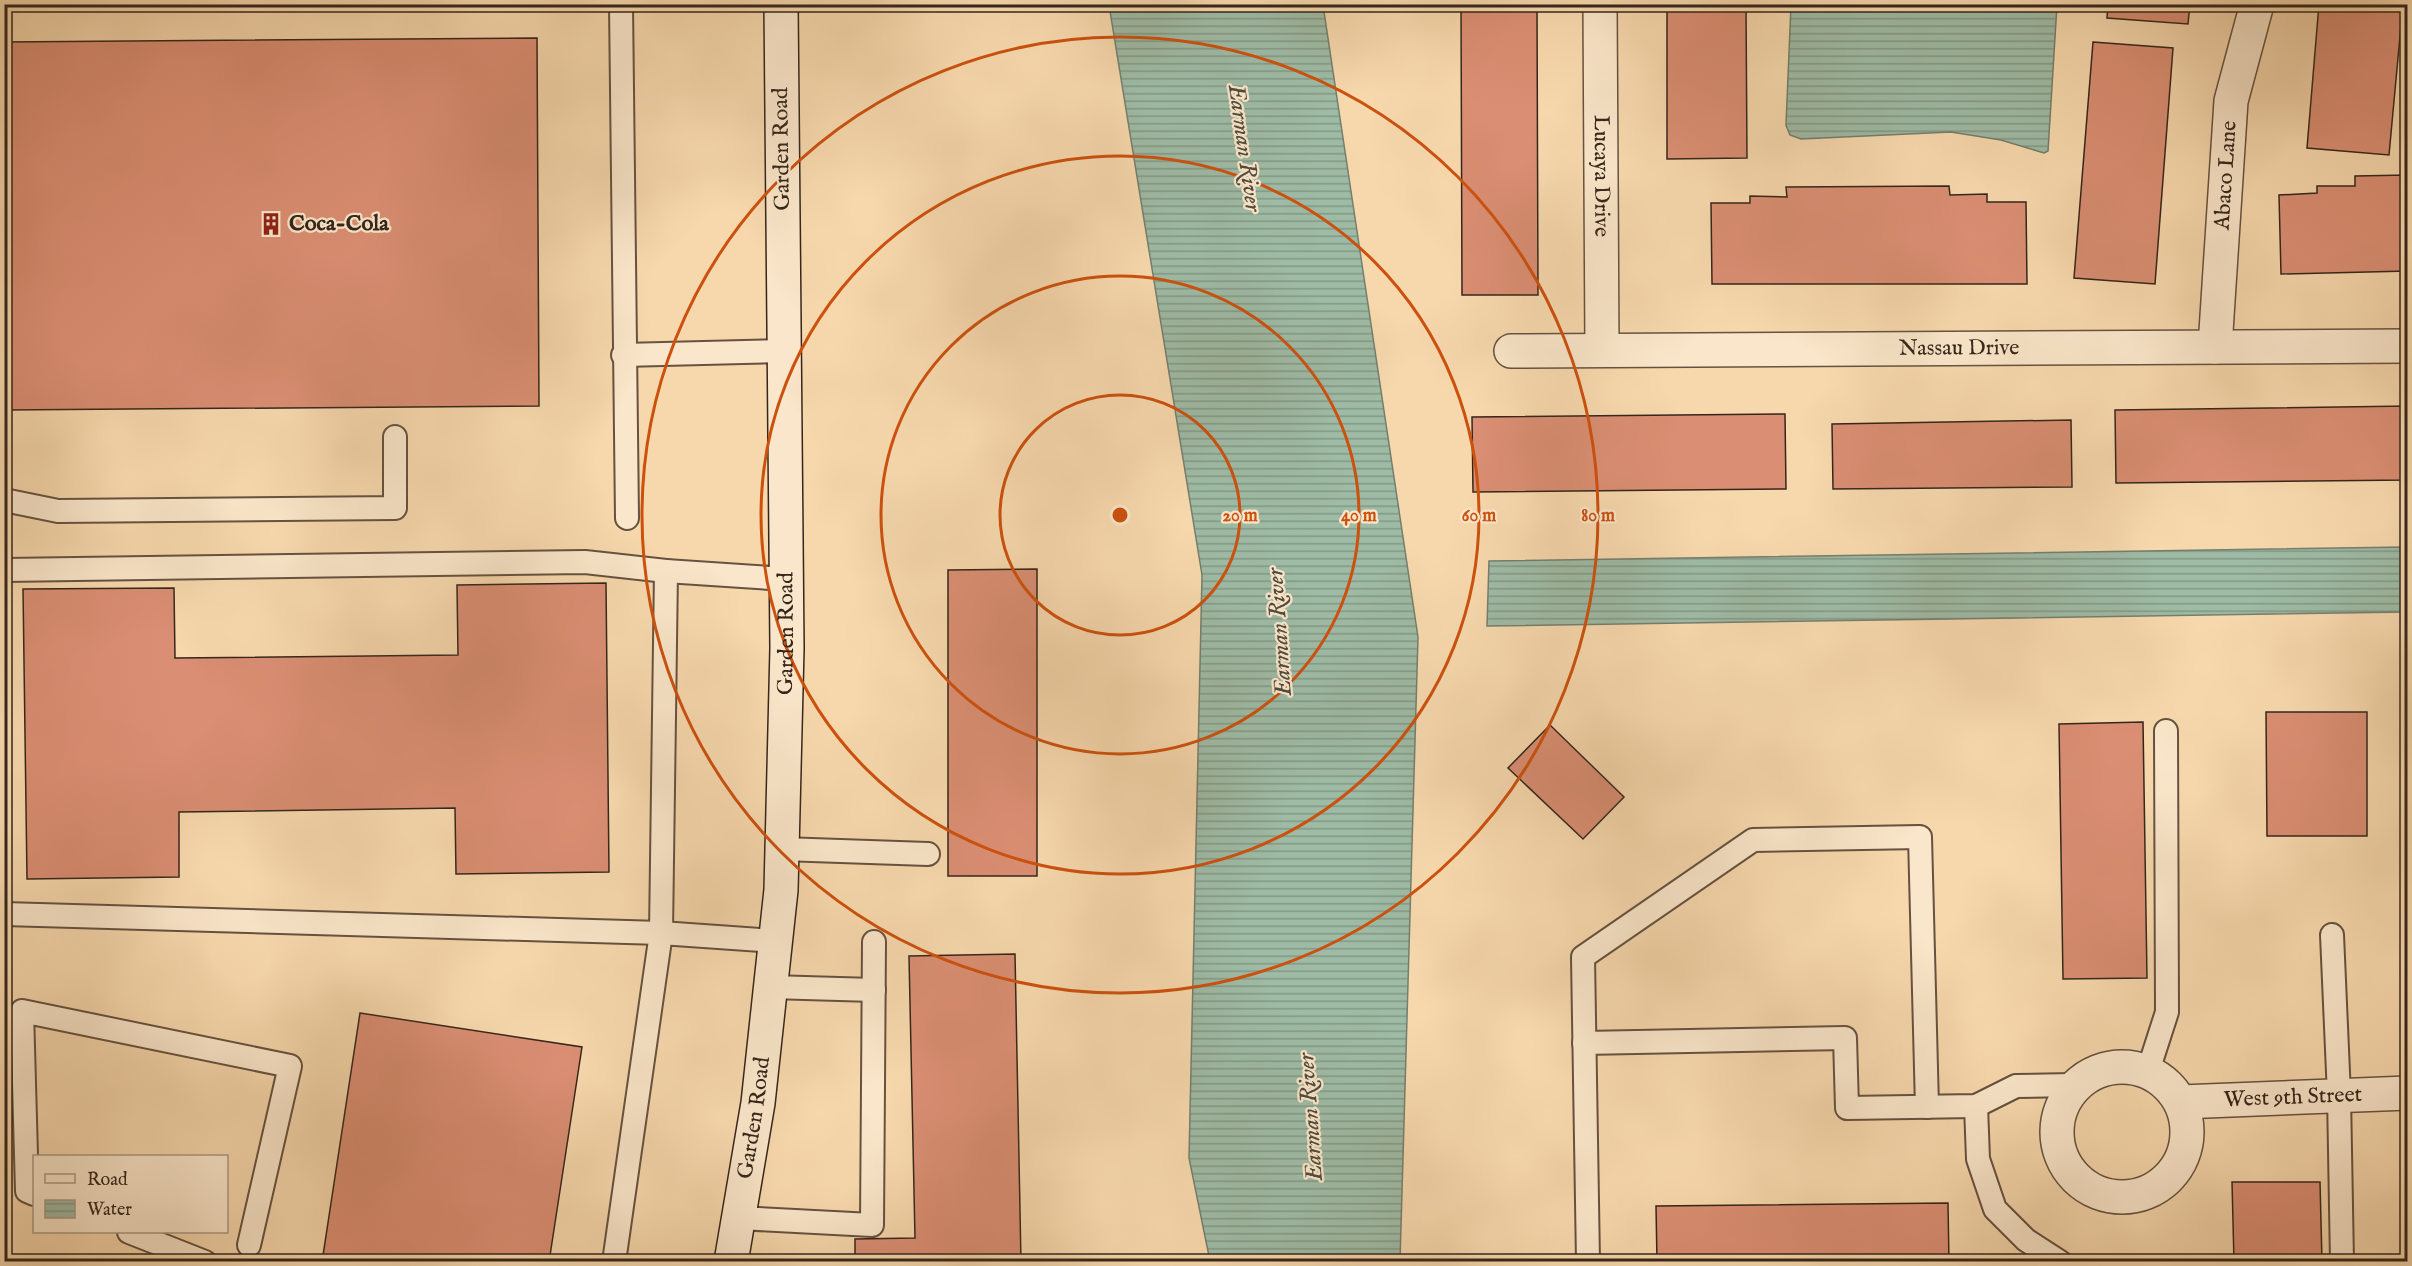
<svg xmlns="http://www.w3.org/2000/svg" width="2412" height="1266" viewBox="0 0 2412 1266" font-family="'IM FELL English',serif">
<defs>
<pattern id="water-rules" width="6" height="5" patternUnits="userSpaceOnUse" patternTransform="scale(1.5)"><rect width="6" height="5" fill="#9ebba5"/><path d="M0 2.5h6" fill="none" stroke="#829886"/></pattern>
</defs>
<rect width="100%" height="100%" fill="#f7d8ad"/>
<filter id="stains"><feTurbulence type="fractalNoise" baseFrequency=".00333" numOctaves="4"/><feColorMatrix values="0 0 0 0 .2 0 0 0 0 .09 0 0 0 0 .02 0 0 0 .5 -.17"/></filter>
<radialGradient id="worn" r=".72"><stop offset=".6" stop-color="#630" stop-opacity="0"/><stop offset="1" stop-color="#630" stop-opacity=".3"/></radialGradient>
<g fill="url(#water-rules)" stroke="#747f6e" stroke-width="1.5">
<path d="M1109 5H1323L1418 637 1400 1261H1210L1189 1158 1202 575Z"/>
<path d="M1791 5H2057L2048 151 2044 153 2001 140 1951 132 1801 139 1790 135 1786 125Z"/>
<path d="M2407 547V612L1487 626 1489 561Z"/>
</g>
<g fill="#da8e73" stroke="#35261b" stroke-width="1.5">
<path d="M1461 4H1537L1538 295H1462Z"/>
<path d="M1667 4H1746L1747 158 1667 159Z"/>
<path d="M2108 4H2190L2188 24 2107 18Z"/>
<path d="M2319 4H2403L2389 155 2307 148Z"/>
<path d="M537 38 539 406 4 410V42Z"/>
<path d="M2093 42 2173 48 2155 284 2074 278Z"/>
<path d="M2408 175V271L2281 274 2279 195 2317 193V186H2355V176Z"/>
<path d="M1949 186 1950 195 1987 194V202H2026L2027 284H1712L1711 203H1750V196L1787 197 1786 187Z"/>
<path d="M2408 406V480L2116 483 2115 410Z"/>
<path d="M1785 414 1786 489 1473 492 1472 417Z"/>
<path d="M2071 420 2072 487 1833 489 1832 424Z"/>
<path d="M1037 569V876H948V570Z"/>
<path d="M606 583 609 872 456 874 455 808 179 812V877L27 879 23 589 174 588 175 658 458 655 457 585Z"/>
<path d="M2266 712H2367V836H2267Z"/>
<path d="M2143 722 2147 978 2063 979 2059 724Z"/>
<path d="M1550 725 1624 797 1583 839 1508 768Z"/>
<path d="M1015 954 1021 1262H855V1239L915 1238 909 956Z"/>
<path d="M360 1013 582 1047 549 1262H322Z"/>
<path d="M2232 1182H2320L2322 1262H2234Z"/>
<path d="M1948 1203 1949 1262H1657L1656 1206Z"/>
</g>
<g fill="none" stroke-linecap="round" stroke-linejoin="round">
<g stroke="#665240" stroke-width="26">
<g id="lane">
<path d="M621 4 627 518"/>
<path d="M623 355 784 351"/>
<path d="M4 500 58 511 395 508V437"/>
<path d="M4 570 585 562 666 571 786 579"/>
<path d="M782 849 928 854"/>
<path d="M4 914 661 933 666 571"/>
<path d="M2332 935 2339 1095 2342 1262"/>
<path d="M770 987 874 990"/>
<path d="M1584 1043 1845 1038 1847 1108 1976 1106 2016 1086 2074 1085"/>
<path d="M2148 1071 2167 1012 2166 731"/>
<path d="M1976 1106 1978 1159 1995 1209 2026 1240 2060 1262"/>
<path d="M34 1194 27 1191 22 1011 290 1066 249 1245"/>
<path d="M738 1218 872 1225 874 942"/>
<path d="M129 1232 205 1262"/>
<path d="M614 1262 661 933 776 941"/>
<path d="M1588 1262 1583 957 1753 840 1920 837 1927 1107"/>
</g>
</g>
<g stroke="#665240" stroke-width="36">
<g id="street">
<path id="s1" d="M1600 4 1602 350"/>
<path id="s2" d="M2215 347 2231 101 2257 4"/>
<path id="s3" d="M1511 351 2408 346"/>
<circle cx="2122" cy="1132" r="65"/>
<path id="s4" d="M2181 1102 2408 1093"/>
</g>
</g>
<g stroke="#35261b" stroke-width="36">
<g id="secondary">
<path id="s5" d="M731 1262 758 1103 781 890 787 648 781 4"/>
</g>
</g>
<use href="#lane" stroke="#fae6ca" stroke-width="22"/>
<use href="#street" stroke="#fae6ca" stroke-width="33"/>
<use href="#secondary" stroke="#fae6ca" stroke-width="33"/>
</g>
<g fill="none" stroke="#cd510e" stroke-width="3">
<circle cx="1120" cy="515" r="120"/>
<circle cx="1120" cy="515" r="239"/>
<circle cx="1120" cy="515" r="359"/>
<circle cx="1120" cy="515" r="478"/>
</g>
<defs>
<g id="building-bare" transform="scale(1.8)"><path d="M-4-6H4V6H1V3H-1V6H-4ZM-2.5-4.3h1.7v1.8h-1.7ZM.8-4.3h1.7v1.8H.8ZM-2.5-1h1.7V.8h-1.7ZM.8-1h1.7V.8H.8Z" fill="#8f2418" stroke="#fae6ca" stroke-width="2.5" paint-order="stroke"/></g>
</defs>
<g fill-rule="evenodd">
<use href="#building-bare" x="271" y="224"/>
</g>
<g text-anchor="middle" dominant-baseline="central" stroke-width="4.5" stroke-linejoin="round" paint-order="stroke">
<g font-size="22" fill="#35261b" stroke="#fae6ca">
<text transform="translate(782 149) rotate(-91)">Garden Road</text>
<text stroke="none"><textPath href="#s2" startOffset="172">Abaco Lane</textPath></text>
<text stroke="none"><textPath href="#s1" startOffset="172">Lucaya Drive</textPath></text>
<text stroke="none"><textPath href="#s3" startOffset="448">Nassau Drive</textPath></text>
<text stroke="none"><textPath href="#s5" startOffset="632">Garden Road</textPath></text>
<text stroke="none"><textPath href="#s4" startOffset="112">West 9th Street</textPath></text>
<text stroke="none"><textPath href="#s5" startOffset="146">Garden Road</textPath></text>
</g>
<g font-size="22" font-weight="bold" fill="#35261b" stroke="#fae6ca" text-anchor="start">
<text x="289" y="224">Coca-Cola</text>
</g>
<g font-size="24" font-style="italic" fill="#4f4b3e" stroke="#fae6ca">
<text transform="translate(1244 148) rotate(82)">Earman River</text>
<text transform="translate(1280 632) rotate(-94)">Earman River</text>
<text transform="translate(1311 1117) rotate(-94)">Earman River</text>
</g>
</g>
<circle cx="1120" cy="515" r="9" fill="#cd510e" stroke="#fae6ca" stroke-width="3"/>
<g font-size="18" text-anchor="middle" font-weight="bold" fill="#cd510e" stroke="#fae6ca" stroke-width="4.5" stroke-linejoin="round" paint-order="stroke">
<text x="1240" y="521">20 m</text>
<text x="1359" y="521">40 m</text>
<text x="1479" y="521">60 m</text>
<text x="1598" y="521">80 m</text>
</g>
<rect width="2412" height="1266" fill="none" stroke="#f7d8ad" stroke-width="24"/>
<rect x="6" y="6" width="2400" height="1254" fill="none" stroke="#35261b" stroke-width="3"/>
<rect x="12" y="12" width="2388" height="1242" fill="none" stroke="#35261b" stroke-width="1.5"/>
<rect x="33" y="1155" width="195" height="78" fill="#fae6ca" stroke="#ab9984" stroke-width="1.5"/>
<rect x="45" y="1174" width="30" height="9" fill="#fae6ca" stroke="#ab9984" stroke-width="1.5"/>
<text x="87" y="1185" font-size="18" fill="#35261b">Road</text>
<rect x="45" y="1200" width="30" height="18" fill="url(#water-rules)" stroke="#ab9984" stroke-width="1.5"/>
<text x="87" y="1215" font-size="18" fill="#35261b">Water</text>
<rect width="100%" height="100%" filter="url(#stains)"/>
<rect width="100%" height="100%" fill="url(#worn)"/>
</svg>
